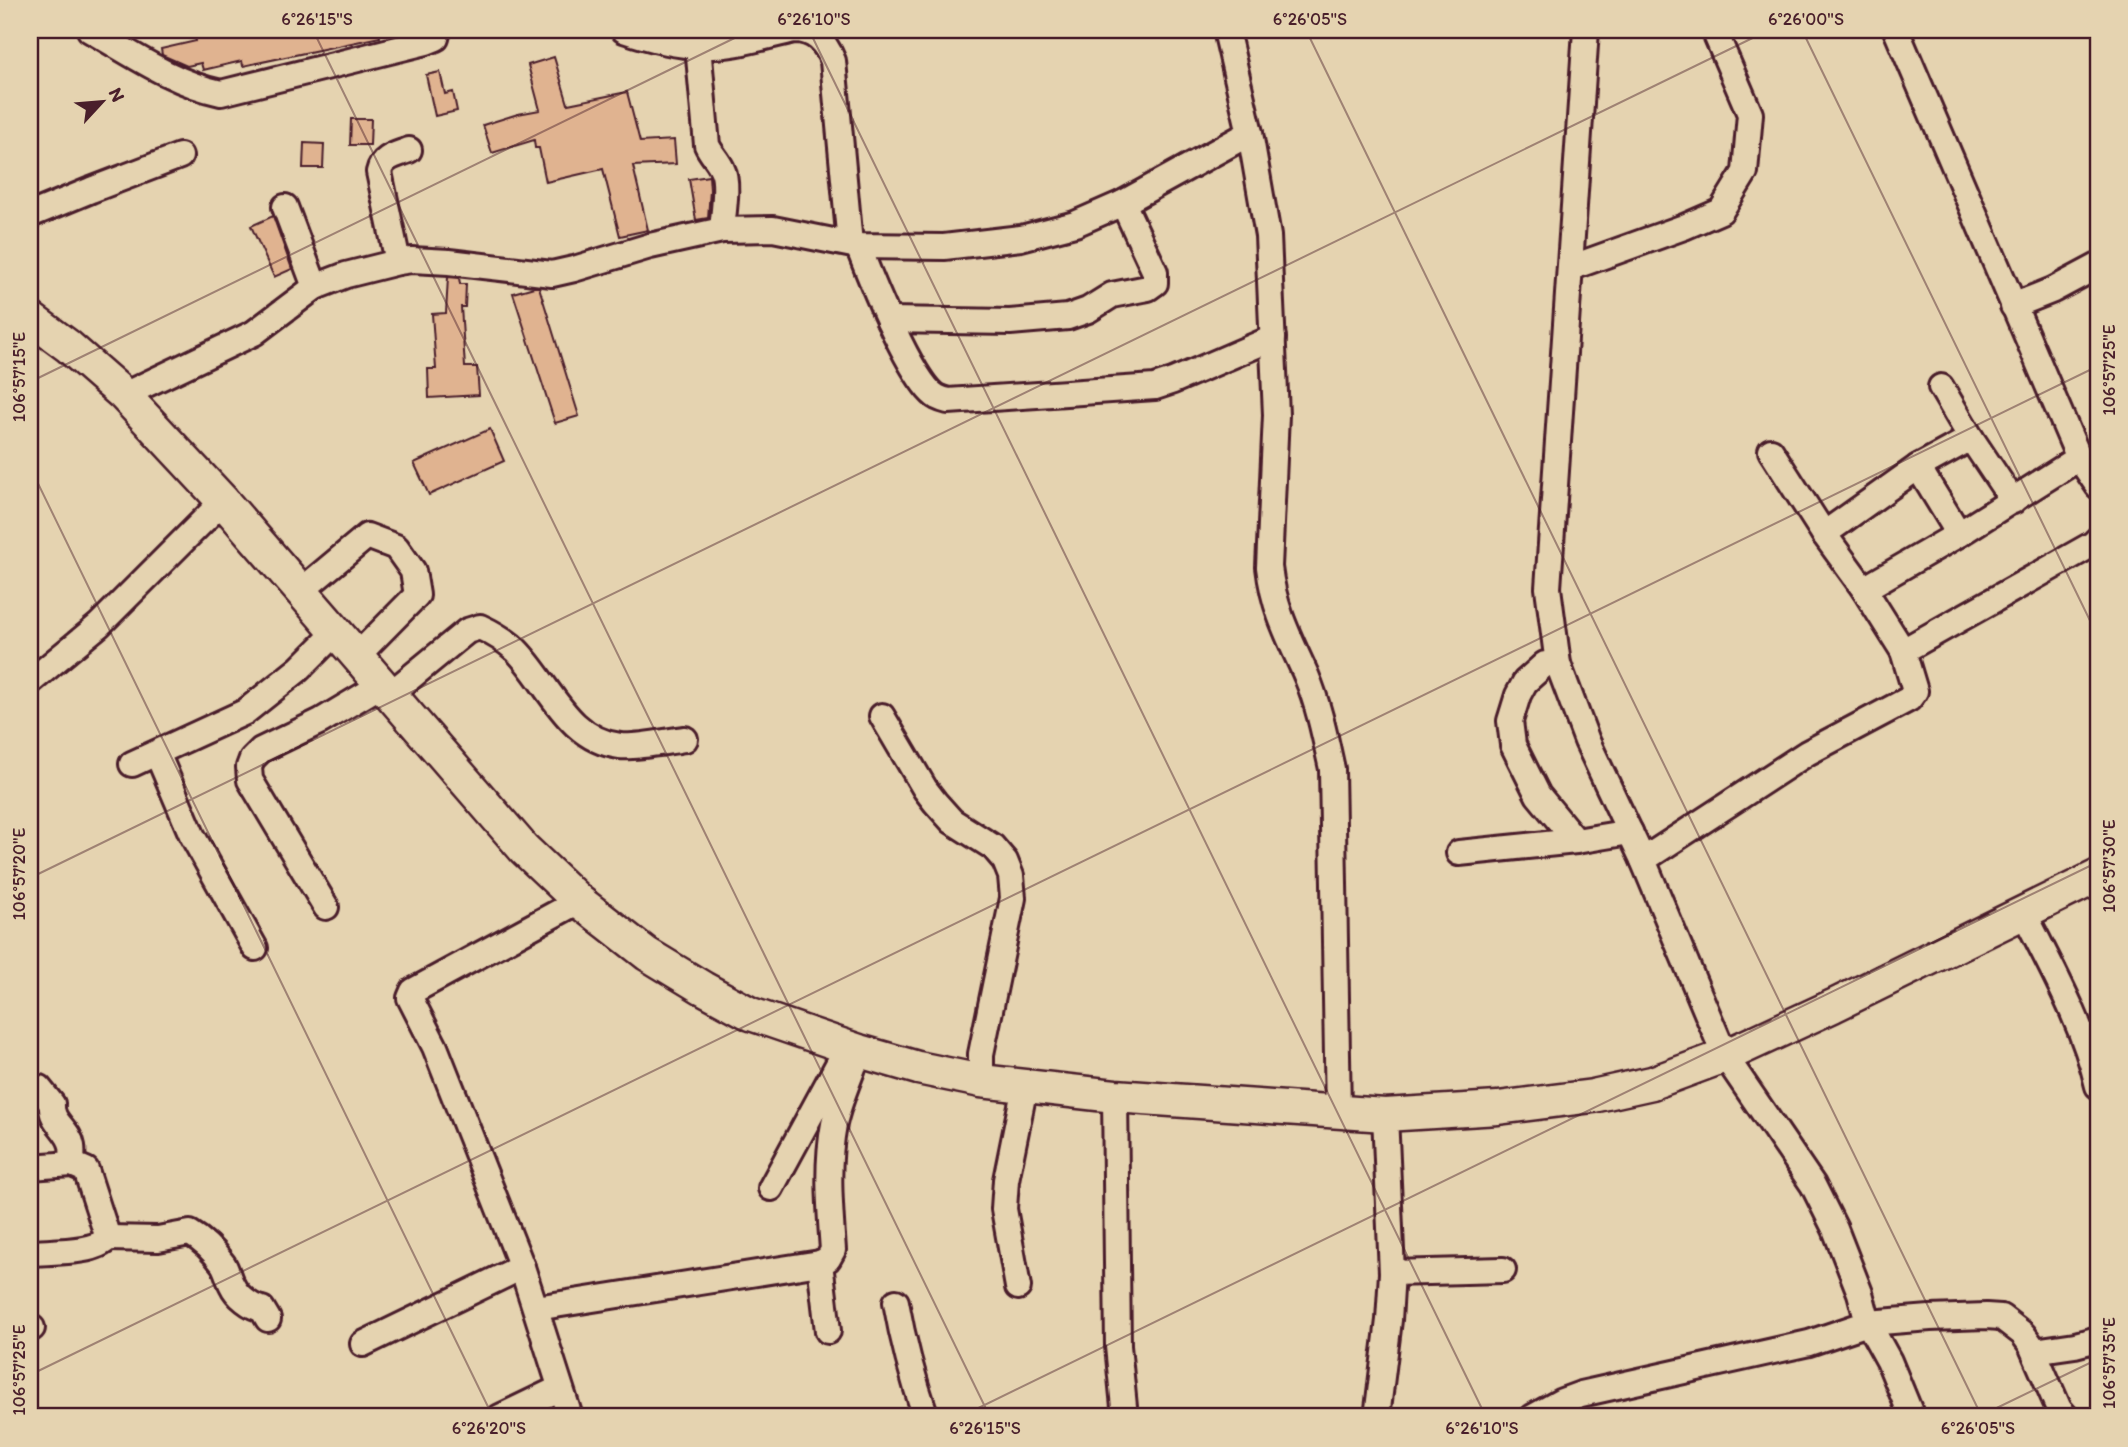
<svg xmlns="http://www.w3.org/2000/svg" width="2128" height="1447" viewBox="0 0 2128 1447" font-family="Itim,sans-serif">
<rect width="100%" height="100%" fill="#e5d3b0"/>
<filter id="ink" filterUnits="userSpaceOnUse"><feTurbulence type="fractalNoise" baseFrequency=".0143" numOctaves="2"/><feDisplacementMap in="SourceGraphic" scale="14" xChannelSelector="R" yChannelSelector="G"/><feConvolveMatrix kernelMatrix="1 2 1 2 8 2 1 2 1" color-interpolation-filters="sRGB"/></filter>
<g filter="url(#ink)">
<g fill="#e0b390" stroke="#4a1f2b" stroke-width="2">
<path d="M194 30H379L380 37 243 66 242 61 203 70 201 63 187 66 162 55 161 49 196 41Z"/>
<path d="M554 57 568 104 627 92 640 142 674 140 676 164 633 166 648 230 620 236 603 169 546 182 539 148H535L534 140 492 153 483 125 518 114 540 110 528 65Z"/>
<path d="M440 72 445 94 453 92 457 111 435 116 426 75Z"/>
<path d="M351 119H371L370 145H350Z"/>
<path d="M304 143 324 144 323 168H303Z"/>
<path d="M709 176 710 190 708 218 696 220 689 179Z"/>
<path d="M273 216 292 269 274 277 251 226Z"/>
<path d="M448 277 459 278 460 284H466L465 307H461L465 367H477L479 395 429 398 428 369H436L432 314 446 313Z"/>
<path d="M534 287H539L579 416 555 423 513 293Z"/>
<path d="M490 429 504 461 429 495 414 463Z"/>
</g>
<g fill="none" stroke-linecap="round" stroke-linejoin="round">
<g stroke="#4a1f2b" stroke-width="30">
<g id="minor">
<path d="M90 30C132 54 173 83 221 93L426 42 436 38 438 30"/>
<path d="M624 30C648 38 673 45 698 46 730 48 763 37 794 30 815 30 826 43 833 61L850 244"/>
<path d="M1226 30 1250 133 1268 236 1276 415 1269 567C1274 610 1289 637 1306 675 1319 706 1325 737 1332 769L1338 1113"/>
<path d="M1586 30 1548 588 1558 664 1587 741 1643 860"/>
<path d="M1896 30 2079 458 2098 486"/>
<path d="M698 46 707 145C711 154 718 160 722 169 729 182 723 215 722 230"/>
<path d="M285 207 315 287"/>
<path d="M30 215 91 190 180 156"/>
<path d="M858 246C870 277 912 383 937 397 941 399 944 400 948 401L1155 387 1173 381 1273 338"/>
<path d="M398 262 379 172C382 157 396 155 409 150"/>
<path d="M1570 268 1684 227 1721 211 1745 172 1750 114 1714 30"/>
<path d="M2013 306 2053 290 2098 266"/>
<path d="M889 320 1010 322 1068 317 1088 310 1112 295 1148 288 1155 283V272L1123 203"/>
<path d="M1941 387 1971 438 2013 501"/>
<path d="M124 395 254 333 315 287 346 275 398 262 412 260 449 262 552 274 574 269 650 246 722 230 773 229 858 246 944 247 1021 238 1075 224 1123 203 1250 133"/>
<path d="M1771 451 1824 534 1864 589 1903 651"/>
<path d="M1918 467 1959 534"/>
<path d="M1824 534 1918 467 1971 438"/>
<path d="M1864 589 1959 534 2079 458"/>
<path d="M301 591 367 536 396 547 413 571 417 595 358 655"/>
<path d="M1558 664H1545L1525 682 1518 695 1510 721 1513 745 1538 795 1576 841"/>
<path d="M30 682 99 625 223 501"/>
<path d="M389 695 467 631 480 627C493 633 505 640 516 650 549 683 567 740 620 746 635 748 668 741 685 739"/>
<path d="M882 716 925 789 935 802 952 821 993 847 1005 861 1011 876 1013 898 981 1054V1081"/>
<path d="M157 753 192 835 255 948"/>
<path d="M132 764 245 712 299 669 336 632"/>
<path d="M1459 853 1576 841 1630 832"/>
<path d="M326 907 250 780 249 767 252 759 261 750 321 721 381 685"/>
<path d="M2024 913C2052 969 2084 1025 2098 1086"/>
<path d="M39 1088 52 1104C50 1122 69 1129 72 1146 73 1152 72 1159 72 1164"/>
<path d="M1115 1096 1118 1346 1125 1417"/>
<path d="M30 1167 72 1164 86 1170 108 1238C94 1254 51 1251 30 1253"/>
<path d="M771 1188 847 1048"/>
<path d="M108 1238 158 1239 190 1233C202 1240 215 1253 223 1264 227 1270 228 1278 232 1285 237 1296 251 1307 262 1309L268 1319"/>
<path d="M820 1263 828 1331"/>
<path d="M1392 1273 1503 1270"/>
<path d="M1018 1287 1004 1209 1006 1180 1025 1086"/>
<path d="M896 1302C903 1342 913 1379 926 1417"/>
<path d="M536 1308 820 1263 828 1259 833 1250C830 1208 826 1166 834 1124 839 1100 851 1075 859 1051"/>
<path d="M30 1328H32"/>
<path d="M363 1344 522 1267"/>
<path d="M2034 1351 2075 1345 2098 1339"/>
<path d="M500 1417 560 1388"/>
<path d="M570 1417 522 1267 435 1047 410 998 413 991 579 901"/>
<path d="M1377 1417 1389 1320 1392 1273 1385 1115"/>
<path d="M1533 1417 1562 1401 1581 1394 1809 1343 1868 1323 1930 1318 1986 1316 2001 1317 2023 1334 2031 1345 2059 1409 2066 1417"/>
<path d="M1912 1417 1889 1361 1868 1323 1860 1293 1835 1229 1813 1185 1725 1056 1643 860 1807 753 1909 699 1915 691 1903 651 2093 544 2098 539"/>
</g>
</g>
<g stroke="#4a1f2b" stroke-width="37">
<path id="major" d="M30 318 68 346 124 395 223 501 524 849 579 901 647 954 703 988 751 1014 859 1051 918 1068 981 1081 1115 1096 1385 1115 1498 1108 1593 1096 1652 1083 1725 1056 1833 1006 2098 876"/>
</g>
<use href="#minor" stroke="#e5d3b0" stroke-width="24"/>
<use href="#major" stroke="#e5d3b0" stroke-width="32"/>
</g>
</g>
<path fill="none" stroke="#4a1f2b" stroke-width="2" stroke-opacity="0.45" d="M313 30 990 1417M809 30 1486 1417M1306 30 1982 1417M1802 30 2098 637M30 382 751 30M30 467 493 1417M30 878 1769 30M30 1375 2098 366M960 1417 2098 862M1978 1417 2098 1359"/>
<rect width="2128" height="1447" fill="none" stroke="#e5d3b0" stroke-width="77"/>
<g transform="translate(102 102) rotate(64)" stroke="#e5d3b0" stroke-width="5" paint-order="stroke">
<path d="M0-5L12 26L0 18L-12 26Z" fill="#4a1f2b"/>
<text y="-10" font-size="19" font-weight="bold" text-anchor="middle" fill="#4a1f2b">N</text>
</g>
<rect x="38" y="38" width="2052" height="1370" fill="none" stroke="#4a1f2b" stroke-width="2.5"/>
<g font-size="18" text-anchor="middle" fill="#4a1f2b">
<text x="317" y="25">6°26'15"S</text>
<text x="814" y="25">6°26'10"S</text>
<text x="1310" y="25">6°26'05"S</text>
<text x="1806" y="25">6°26'00"S</text>
<text transform="translate(2109 370) rotate(-90)" y="6">106°57'25"E</text>
<text transform="translate(19 377) rotate(-90)" y="6">106°57'15"E</text>
<text transform="translate(2109 866) rotate(-90)" y="6">106°57'30"E</text>
<text transform="translate(19 874) rotate(-90)" y="6">106°57'20"E</text>
<text transform="translate(2109 1363) rotate(-90)" y="6">106°57'35"E</text>
<text transform="translate(19 1370) rotate(-90)" y="6">106°57'25"E</text>
<text x="489" y="1434">6°26'20"S</text>
<text x="985" y="1434">6°26'15"S</text>
<text x="1482" y="1434">6°26'10"S</text>
<text x="1978" y="1434">6°26'05"S</text>
</g>
</svg>
